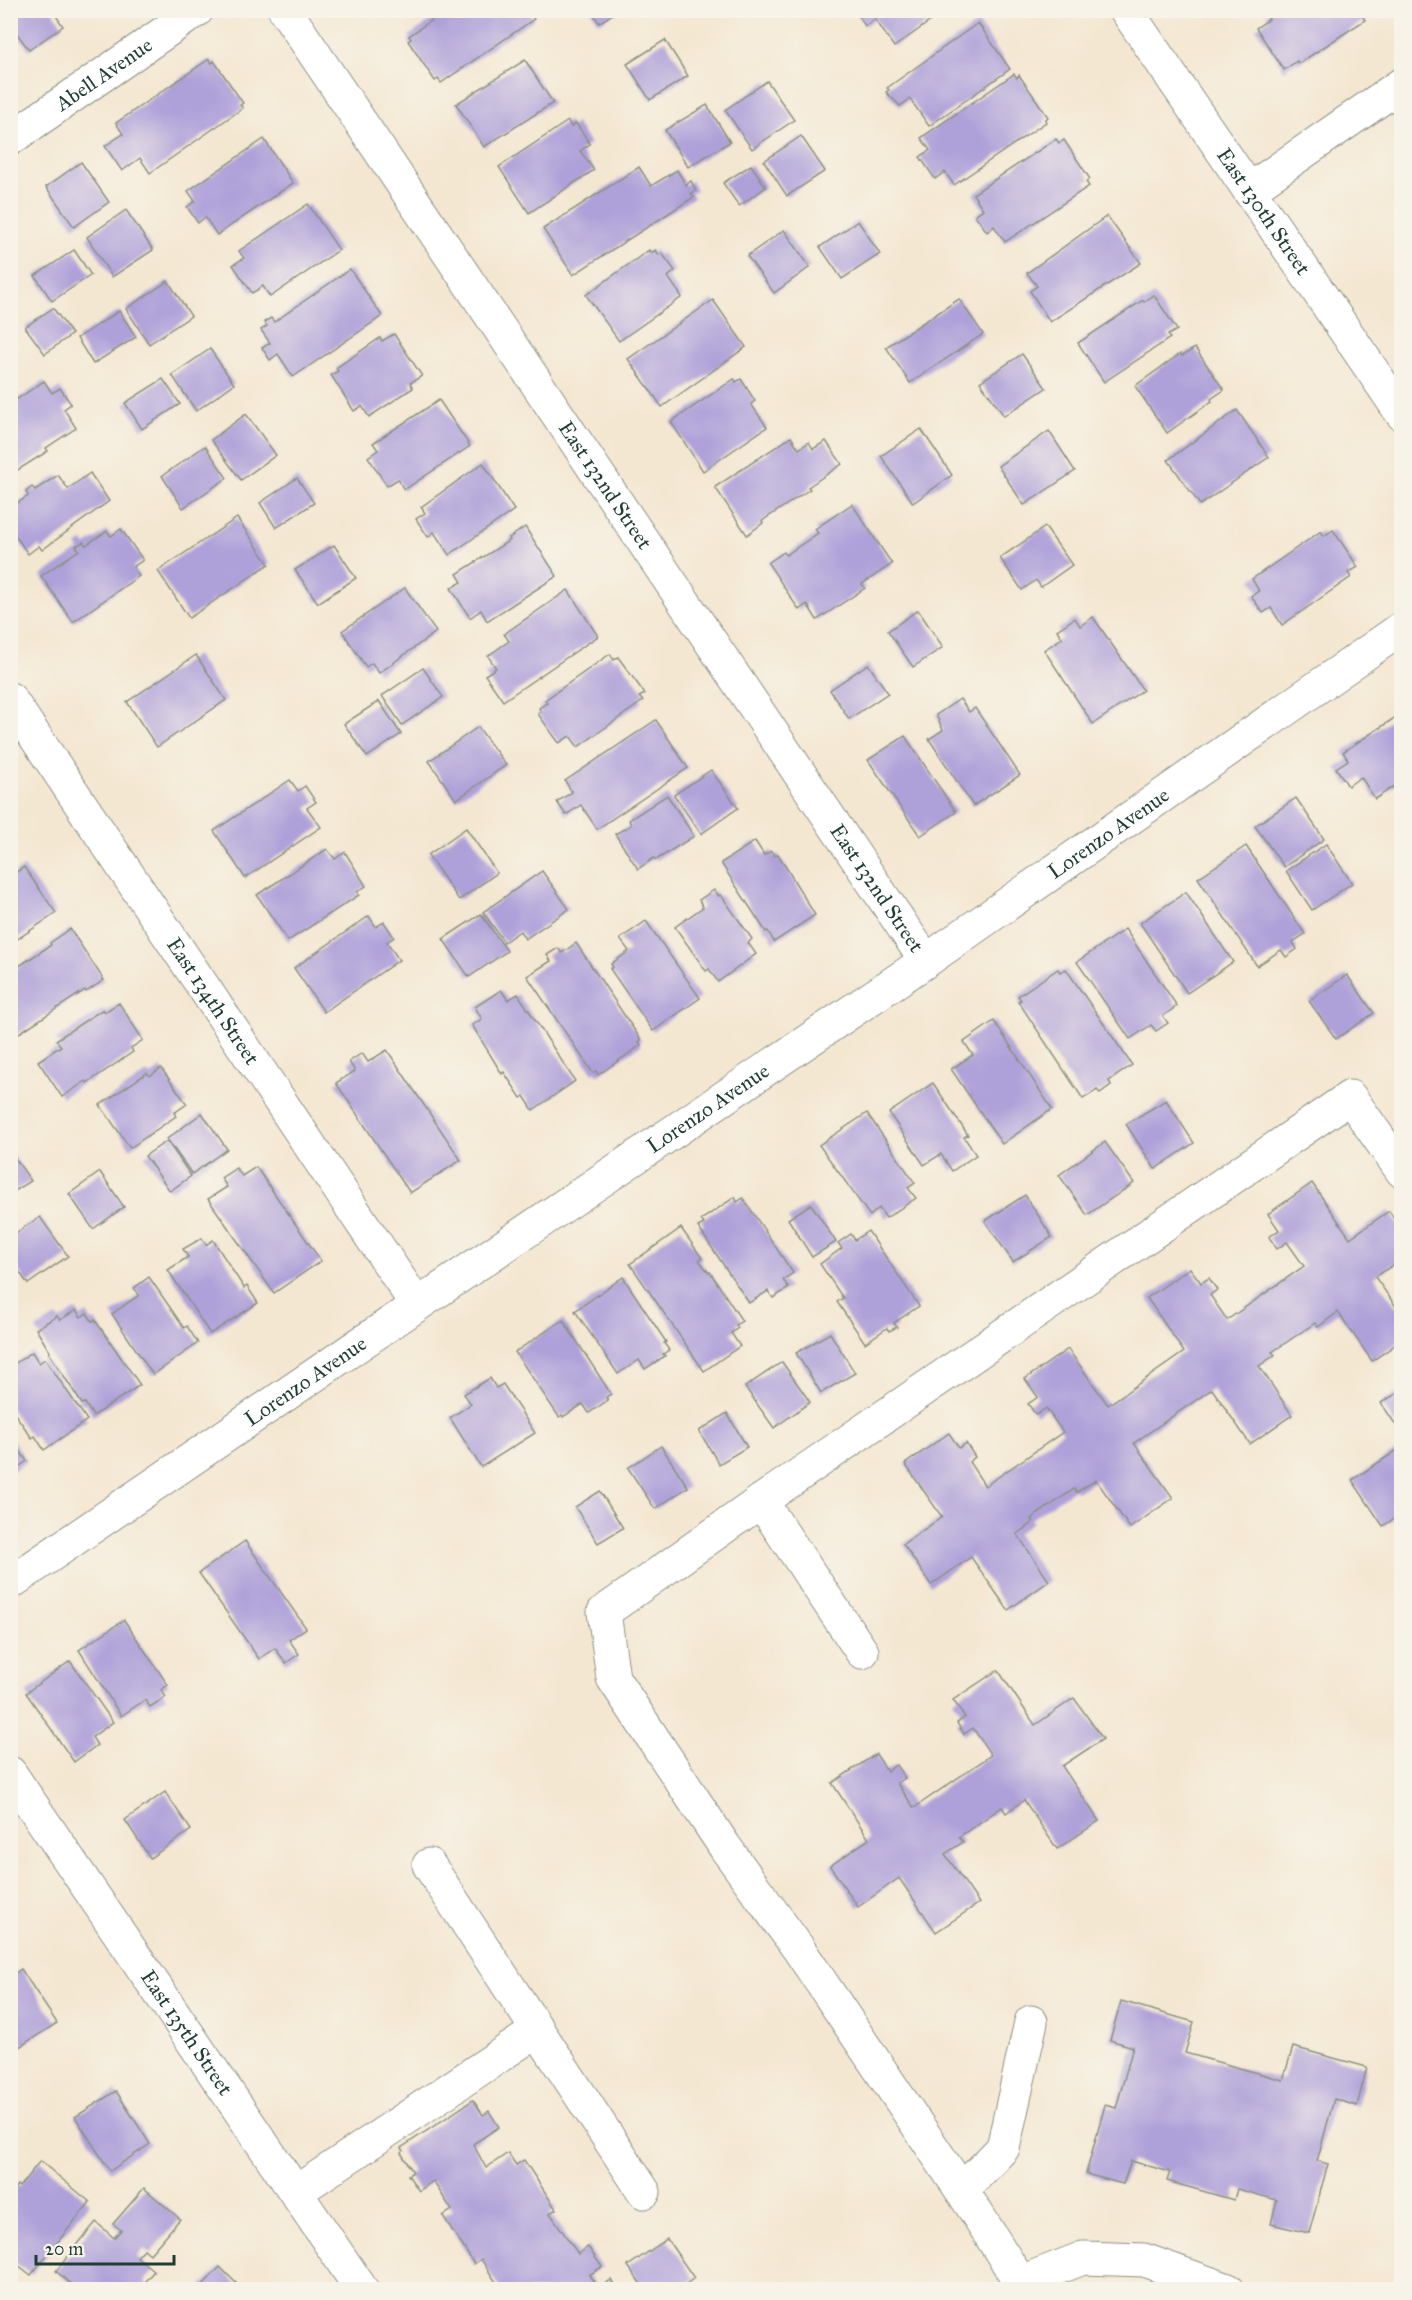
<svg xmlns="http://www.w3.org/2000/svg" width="1412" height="2300" viewBox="0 0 1412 2300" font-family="'IM FELL Great Primer',serif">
<rect width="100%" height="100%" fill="#f7f3e8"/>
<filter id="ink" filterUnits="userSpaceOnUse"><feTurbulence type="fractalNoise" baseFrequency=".0167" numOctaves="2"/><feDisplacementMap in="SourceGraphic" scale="12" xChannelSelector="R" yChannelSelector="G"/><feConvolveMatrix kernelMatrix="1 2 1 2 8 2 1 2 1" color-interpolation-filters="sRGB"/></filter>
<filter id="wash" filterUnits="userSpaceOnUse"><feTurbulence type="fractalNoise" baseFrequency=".008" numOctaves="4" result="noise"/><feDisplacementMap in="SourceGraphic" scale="24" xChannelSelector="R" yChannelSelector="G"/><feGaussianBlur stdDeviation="1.35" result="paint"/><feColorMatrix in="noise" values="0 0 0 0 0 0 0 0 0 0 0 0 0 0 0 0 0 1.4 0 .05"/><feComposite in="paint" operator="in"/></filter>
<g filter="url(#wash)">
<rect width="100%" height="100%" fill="#f4e7d2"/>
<g id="blocks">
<g fill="#aea0d9">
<path d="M10 10H52L63 26 29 50 10 24Z"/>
<path d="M446 10H528L534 19 441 83 438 79 435 81 408 41 411 39 409 36Z"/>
<path d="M591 10H619L599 23Z"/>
<path d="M855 10H946L894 47 875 19 865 26Z"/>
<path d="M1273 10H1359L1365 20 1298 64 1297 61 1284 70 1256 28 1269 19 1266 15Z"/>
<path d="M978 23 1010 69 929 126 910 99 900 106 886 92 889 90 887 88Z"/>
<path d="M665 40 688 76 650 100 627 64Z"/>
<path d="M209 59 212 63 214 61 243 103 240 105 243 108 150 173 140 158 122 171 105 146 123 134 116 123Z"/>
<path d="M525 60 553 103 484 147 456 104Z"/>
<path d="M1014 74 1017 78 1019 75 1048 117 1045 120 1046 122 954 185 945 172 935 179 920 157 930 150 921 138Z"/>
<path d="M767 81 794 120 752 149 725 110Z"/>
<path d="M707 105 730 142 688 167 665 130Z"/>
<path d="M568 121 571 127 576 123 590 144 580 151 594 170 529 213 499 167Z"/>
<path d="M801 136 825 171 787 196 764 161Z"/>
<path d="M264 139 293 183 217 235 205 217 198 223 187 207 195 201 188 191Z"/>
<path d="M1056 139 1059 143 1064 140 1090 179 1086 182 1089 186 1005 242 994 226 987 232 975 215 983 209 973 194Z"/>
<path d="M81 162 109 202 74 227 46 187Z"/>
<path d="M751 165 766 187 739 206 723 183Z"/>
<path d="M639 167 651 186 677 170 686 185 691 181 696 191 691 193 694 197 573 275 543 229Z"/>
<path d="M308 204 339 250 270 297 263 286 252 293 233 265 244 258 239 251Z"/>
<path d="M126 210 153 250 112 277 87 237Z"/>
<path d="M1107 216 1141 263 1050 322 1030 291 1037 286 1027 273Z"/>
<path d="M858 221 880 254 842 279 820 247Z"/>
<path d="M784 230 810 267 774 293 747 256Z"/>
<path d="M74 250 91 275 52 301 35 276Z"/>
<path d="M649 250 651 253 656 250 659 255 662 253 675 271 668 277 682 297 619 341 586 295Z"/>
<path d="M350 269 382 316 293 377 278 354 270 360 262 348 270 343 261 330 267 326 264 322 271 318 274 322Z"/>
<path d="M168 281 191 316 149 344 126 309Z"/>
<path d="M1154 295 1177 330 1168 335 1170 338 1104 382 1078 343 1143 300 1144 302Z"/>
<path d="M959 299 983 334 910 383 886 347Z"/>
<path d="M713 300 746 347 662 407 628 359Z"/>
<path d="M53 308 72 334 45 354 25 327Z"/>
<path d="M119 311 136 337 93 364 77 338Z"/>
<path d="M394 334 422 376 410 383 413 388 369 417 362 406 354 411 331 375 338 371 336 368 380 338 382 341Z"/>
<path d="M1195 348 1224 390 1211 399 1212 401 1167 433 1135 386 1180 354 1182 356Z"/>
<path d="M210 349 234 384 196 411 172 375Z"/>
<path d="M1022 354 1046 388 1004 416 980 382Z"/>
<path d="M163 379 180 404 142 429 125 403Z"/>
<path d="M734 379 736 382 741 379 755 401 751 404 767 427 703 471 671 422Z"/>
<path d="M44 381 52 393 60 388 71 404 64 409 76 428 46 448 48 451 10 475V404Z"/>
<path d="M439 400 470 446 404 490 398 479 387 486 368 457 378 450 373 443Z"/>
<path d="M1237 410 1269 457 1200 505 1168 460Z"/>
<path d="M246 414 276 455 241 480 211 440Z"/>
<path d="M921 429 952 475 913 503 881 456Z"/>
<path d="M1049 431 1075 471 1024 505 998 466Z"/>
<path d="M791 437 799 449 809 442 813 449 826 441 842 464 808 487 810 489 762 521 763 523 747 535 715 487Z"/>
<path d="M205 446 227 478 183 508 162 476Z"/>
<path d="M483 463 514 510 449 555 434 532 428 537 416 519 425 513 421 507Z"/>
<path d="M90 473 109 501 42 550 39 546 28 554 10 528V512L15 509 13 506 28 496 26 492 32 487 35 490 58 475 68 489Z"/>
<path d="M297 478 314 503 276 528 260 503Z"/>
<path d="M852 504 892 564 862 584 865 588 817 620 807 604 799 610 768 563 784 552 786 555 818 533 815 529Z"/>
<path d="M237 518 269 564 189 618 158 571Z"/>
<path d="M525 527 557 576 487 621 481 610 470 618 451 588 462 582 457 574 510 540 509 538Z"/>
<path d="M1045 527 1072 565 1041 587 1036 580 1022 590 1000 558Z"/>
<path d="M121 529 143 560 133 567 139 576 73 622 41 576 79 550 76 546 83 542 86 545 107 531 111 536Z"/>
<path d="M1333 530 1358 567 1348 573 1351 577 1282 625 1271 608 1263 613 1251 596 1259 591 1252 579 1321 531 1324 536Z"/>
<path d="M334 545 356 578 318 603 295 570Z"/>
<path d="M405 588 436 632 379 673 372 663 366 667 342 631Z"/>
<path d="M568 590 598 636 503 701 485 675 496 668 488 656 509 641 504 634Z"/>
<path d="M918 610 943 647 913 667 888 631Z"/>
<path d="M1093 617 1143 690 1093 724 1044 650 1062 638 1057 630 1075 618 1080 626Z"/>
<path d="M610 654 614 660 618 657 645 694 639 697 643 701 578 747 570 736 559 743 538 714 541 712 539 708 547 703 545 700Z"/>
<path d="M196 655 226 700 157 747 127 702Z"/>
<path d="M868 664 888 693 849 719 830 690Z"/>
<path d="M423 668 443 697 402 725 382 696Z"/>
<path d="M960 699 969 712 975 708 1020 775 973 806 929 739 943 730 936 715Z"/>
<path d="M379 701 401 734 367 757 344 724Z"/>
<path d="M1402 713V781L1375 799 1361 777 1348 786 1336 768 1348 760 1343 752Z"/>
<path d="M656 720 688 768 597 829 581 805 566 815 557 802 572 792 565 781Z"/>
<path d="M478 727 506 765 456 800 429 761Z"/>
<path d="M905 736 956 812 920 836 868 760Z"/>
<path d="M711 770 738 808 701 834 674 795Z"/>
<path d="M290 780 298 791 305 786 316 802 307 808 321 827 245 878 214 831Z"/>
<path d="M667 795 694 836 656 860 654 858 638 869 615 834 631 825 629 820Z"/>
<path d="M1296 798 1324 839 1284 867 1255 826Z"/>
<path d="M466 828 497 873 459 900 428 855Z"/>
<path d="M755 841 764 855 771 851 775 856 778 854 815 915 774 942 768 931 766 932 721 863Z"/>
<path d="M1326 844 1352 883 1312 910 1286 871Z"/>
<path d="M1246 846 1305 934 1293 942 1297 949 1286 957 1281 950 1257 966 1198 878Z"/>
<path d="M327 849 335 859 345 852 366 886 357 892 359 895 288 941 257 895Z"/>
<path d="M24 867 56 913 10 944V876Z"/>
<path d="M542 871 569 909 525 939 520 931 504 942 483 912Z"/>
<path d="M714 890 719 896 721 895 752 939 748 943 756 954 718 982 709 969 706 971 675 927 703 907 699 900Z"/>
<path d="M1186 892 1233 962 1187 993 1140 923Z"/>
<path d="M481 914 507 951 469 977 443 939Z"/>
<path d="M369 916 376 927 384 922 394 937 387 942 399 960 324 1012 294 968Z"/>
<path d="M646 921 700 998 653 1031 610 969 613 967 611 964 629 951 620 939Z"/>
<path d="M70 929 104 980 86 992 85 990 10 1039V972L51 945 50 943Z"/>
<path d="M1125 929 1177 1006 1163 1016 1168 1023 1156 1031 1151 1025 1130 1039 1077 962Z"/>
<path d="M576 943 641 1040 639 1042 641 1045 598 1075 596 1071 593 1073 527 976 551 961 547 955 558 948 562 953Z"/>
<path d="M1058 969 1060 972 1066 969 1132 1065 1109 1081 1111 1085 1100 1093 1097 1090 1083 1099 1018 1001 1021 1000 1018 996Z"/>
<path d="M1347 975 1374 1013 1336 1039 1309 1001Z"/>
<path d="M501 990 508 1000 518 994 575 1081 533 1110 524 1096 521 1098 504 1072 502 1074 472 1025 482 1019 475 1007Z"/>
<path d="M119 1003 143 1040 131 1048 133 1052 87 1083 86 1081 62 1097 38 1061 61 1046 56 1040 103 1009 105 1012Z"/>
<path d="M994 1021 1052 1109 1002 1144 951 1069 973 1055 964 1042Z"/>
<path d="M387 1050 461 1160 410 1193 336 1083 355 1071 349 1062 362 1053 368 1062Z"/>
<path d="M161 1068 187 1104 174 1113 176 1116 130 1148 100 1105 147 1073 150 1076Z"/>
<path d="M933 1083 968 1135 964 1137 976 1155 952 1171 941 1154 924 1165 889 1113Z"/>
<path d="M1166 1100 1194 1143 1155 1169 1126 1124Z"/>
<path d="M202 1113 227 1149 192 1174 167 1139Z"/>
<path d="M867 1113 915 1183 908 1188 916 1198 886 1218 879 1208 870 1216 819 1145Z"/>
<path d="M167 1141 191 1176 170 1191 145 1156Z"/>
<path d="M1105 1142 1134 1183 1087 1215 1059 1175Z"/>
<path d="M10 1151 31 1181 10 1194Z"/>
<path d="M256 1167 321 1261 274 1293 208 1199 227 1187 221 1178 236 1168 242 1176Z"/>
<path d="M100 1172 124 1207 93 1229 69 1194Z"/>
<path d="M1312 1183 1350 1238 1389 1211 1402 1229V1259L1375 1277 1402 1315V1340L1372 1361 1338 1312 1318 1327 1315 1323 1272 1352 1275 1355 1259 1366 1292 1415 1250 1444 1212 1389 1134 1443 1173 1498 1130 1528 1096 1480 1077 1492 1074 1489 1031 1519 1033 1522 1017 1534 1049 1581 1008 1610 971 1557 931 1585 903 1544 942 1517 905 1464 949 1433 959 1448 966 1443 975 1457 969 1462 985 1486 1063 1432 1046 1408 1036 1415 1028 1404 1038 1397 1025 1379 1068 1349 1108 1405 1184 1352 1147 1298 1190 1268 1201 1283 1209 1278 1217 1290 1210 1295 1227 1320 1304 1266 1287 1242 1277 1249 1269 1237 1279 1230 1268 1214Z"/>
<path d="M1025 1195 1052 1237 1013 1262 985 1221Z"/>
<path d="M735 1197 737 1202 743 1198 793 1273 783 1280 789 1288 773 1298 768 1291 749 1303 698 1227 704 1224 701 1220Z"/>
<path d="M811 1204 836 1242 812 1257 788 1219Z"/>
<path d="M40 1217 68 1256 28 1284 10 1259V1237Z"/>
<path d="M681 1228 702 1258 699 1260 709 1273 710 1272 742 1321 736 1325 738 1328 731 1333 740 1346 704 1371 630 1264Z"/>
<path d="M868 1231 919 1306 894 1323 897 1327 889 1331 887 1328 865 1343 837 1302 843 1298 820 1264 842 1248 838 1243 851 1234 855 1240Z"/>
<path d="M202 1238 206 1245 213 1240 244 1288 247 1286 258 1303 210 1334 168 1270 188 1257 183 1249Z"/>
<path d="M149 1277 184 1328 187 1326 198 1343 153 1375 112 1314 139 1295 134 1288Z"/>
<path d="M623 1277 666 1342 664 1343 669 1350 663 1354 665 1356 645 1369 639 1360 618 1374 575 1311Z"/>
<path d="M76 1310 81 1317 87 1313 92 1321 95 1320 140 1385 93 1416 85 1403 82 1404 49 1353 50 1352 36 1329 57 1316 60 1320Z"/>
<path d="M563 1320 611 1394 606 1397 608 1400 589 1413 583 1404 563 1417 562 1415 559 1417 515 1352Z"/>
<path d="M830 1333 855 1373 821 1393 796 1353Z"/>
<path d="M32 1352 39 1363 45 1359 87 1420 44 1450 35 1436 32 1438 10 1407V1367Z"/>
<path d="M782 1362 810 1402 774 1428 745 1387Z"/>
<path d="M490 1378 496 1388 503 1384 535 1433 481 1467 450 1418 471 1404 464 1394Z"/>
<path d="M1402 1390V1434L1381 1403Z"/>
<path d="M727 1413 747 1447 719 1464 699 1431Z"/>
<path d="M10 1437 27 1461 10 1473Z"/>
<path d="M661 1446 688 1487 655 1509 628 1468Z"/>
<path d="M1402 1447V1513L1383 1526 1352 1480Z"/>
<path d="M600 1491 623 1528 598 1543 575 1507Z"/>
<path d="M245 1541 306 1628 289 1640 299 1654 286 1663 275 1648 259 1659 199 1573Z"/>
<path d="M124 1620 168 1685 161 1690 166 1697 150 1707 145 1700 121 1716 79 1650Z"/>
<path d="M70 1661 113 1722 92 1737 97 1745 74 1762 26 1693Z"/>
<path d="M998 1670 1035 1725 1074 1698 1103 1739 1062 1766 1099 1821 1057 1849 1024 1800 1006 1813 1002 1807 959 1837 963 1842 945 1854 979 1903 936 1932 899 1878 858 1907 830 1866 869 1839 832 1783 876 1754 887 1771 896 1765 905 1778 897 1783 914 1808 991 1755 973 1728 964 1734 957 1723 965 1717 953 1700Z"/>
<path d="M165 1792 191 1830 150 1858 125 1820Z"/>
<path d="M21 1969 57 2023 10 2053V1977Z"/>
<path d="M1121 2001 1194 2022 1185 2053 1283 2080 1293 2047 1367 2067 1357 2106 1334 2099 1317 2161 1328 2164 1309 2233 1271 2224 1277 2200 1237 2189 1234 2200 1167 2181 1170 2172 1131 2161 1123 2184 1086 2174 1105 2105 1116 2108 1133 2047 1110 2040Z"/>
<path d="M116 2091 150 2144 110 2171 75 2117Z"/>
<path d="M473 2100 483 2115 489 2111 499 2127 473 2144 486 2168 508 2153 516 2165 524 2160 556 2209 550 2213 578 2254 588 2247 602 2267 589 2275 598 2288 611 2280 617 2290H501L481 2259 474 2264 443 2216 452 2210 433 2181 419 2191 408 2175 413 2172 401 2153 403 2151 401 2148Z"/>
<path d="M40 2161 90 2202 31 2275 10 2259V2197L13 2195 11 2193 17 2185 19 2187Z"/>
<path d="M144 2188 180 2219 150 2254 144 2249 137 2257 154 2271 146 2280V2286L144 2290H77L56 2271 96 2222 114 2238 121 2230 113 2224Z"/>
<path d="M667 2239 694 2278 678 2290H645L628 2266Z"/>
<path d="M220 2267 243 2290H198Z"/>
</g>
</g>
</g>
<g filter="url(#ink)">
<use href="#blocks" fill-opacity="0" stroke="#8a9283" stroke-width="1.5"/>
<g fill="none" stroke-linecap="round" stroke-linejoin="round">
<g stroke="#8a9283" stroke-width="35">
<g id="minor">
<path id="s1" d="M285 10 926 961"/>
<path id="s2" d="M1126 10 1402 414"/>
<path id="s3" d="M10 139 197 10"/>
<path d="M1249 190 1402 84"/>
<path id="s4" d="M10 699 417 1305"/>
<path d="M761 1501 862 1652"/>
<path id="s5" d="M10 1583 417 1305 926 961 1402 628"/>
<path id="s6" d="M10 1773 362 2290"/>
<path d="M429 1865 644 2192"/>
<path d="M962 2190 1003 2148 1031 2022"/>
<path d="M296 2192 538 2030"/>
<path d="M1021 2282 1083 2258 1144 2260 1228 2290"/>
<path d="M1025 2290 974 2209 798 1948 725 1847 613 1678 604 1612 761 1501 1350 1097 1402 1171"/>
</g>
</g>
<use href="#minor" stroke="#fff" stroke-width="33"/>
</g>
</g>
<g text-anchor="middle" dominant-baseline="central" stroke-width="4.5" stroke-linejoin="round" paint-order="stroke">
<g font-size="21" fill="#1f3d34" stroke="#f7f3e8">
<text stroke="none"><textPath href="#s3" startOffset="114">Abell Avenue</textPath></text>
<text stroke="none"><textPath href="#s2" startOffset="244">East 130th Street</textPath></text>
<text stroke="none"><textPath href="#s1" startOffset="573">East 132nd Street</textPath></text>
<text stroke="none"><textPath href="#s5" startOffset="1330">Lorenzo Avenue</textPath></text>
<text stroke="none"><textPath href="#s1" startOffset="1059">East 132nd Street</textPath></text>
<text stroke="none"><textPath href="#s4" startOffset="364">East 134th Street</textPath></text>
<text stroke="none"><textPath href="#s5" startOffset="844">Lorenzo Avenue</textPath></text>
<text stroke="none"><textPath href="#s5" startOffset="358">Lorenzo Avenue</textPath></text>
<text stroke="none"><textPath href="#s6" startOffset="314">East 135th Street</textPath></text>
</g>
</g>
<rect width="1412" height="2300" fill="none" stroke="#f7f3e8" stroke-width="36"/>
<path d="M36 2255v9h138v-9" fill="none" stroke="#1f3d34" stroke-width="3"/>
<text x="45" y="2255" font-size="18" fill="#1f3d34" stroke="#f7f3e8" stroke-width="4.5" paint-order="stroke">20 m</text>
</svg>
